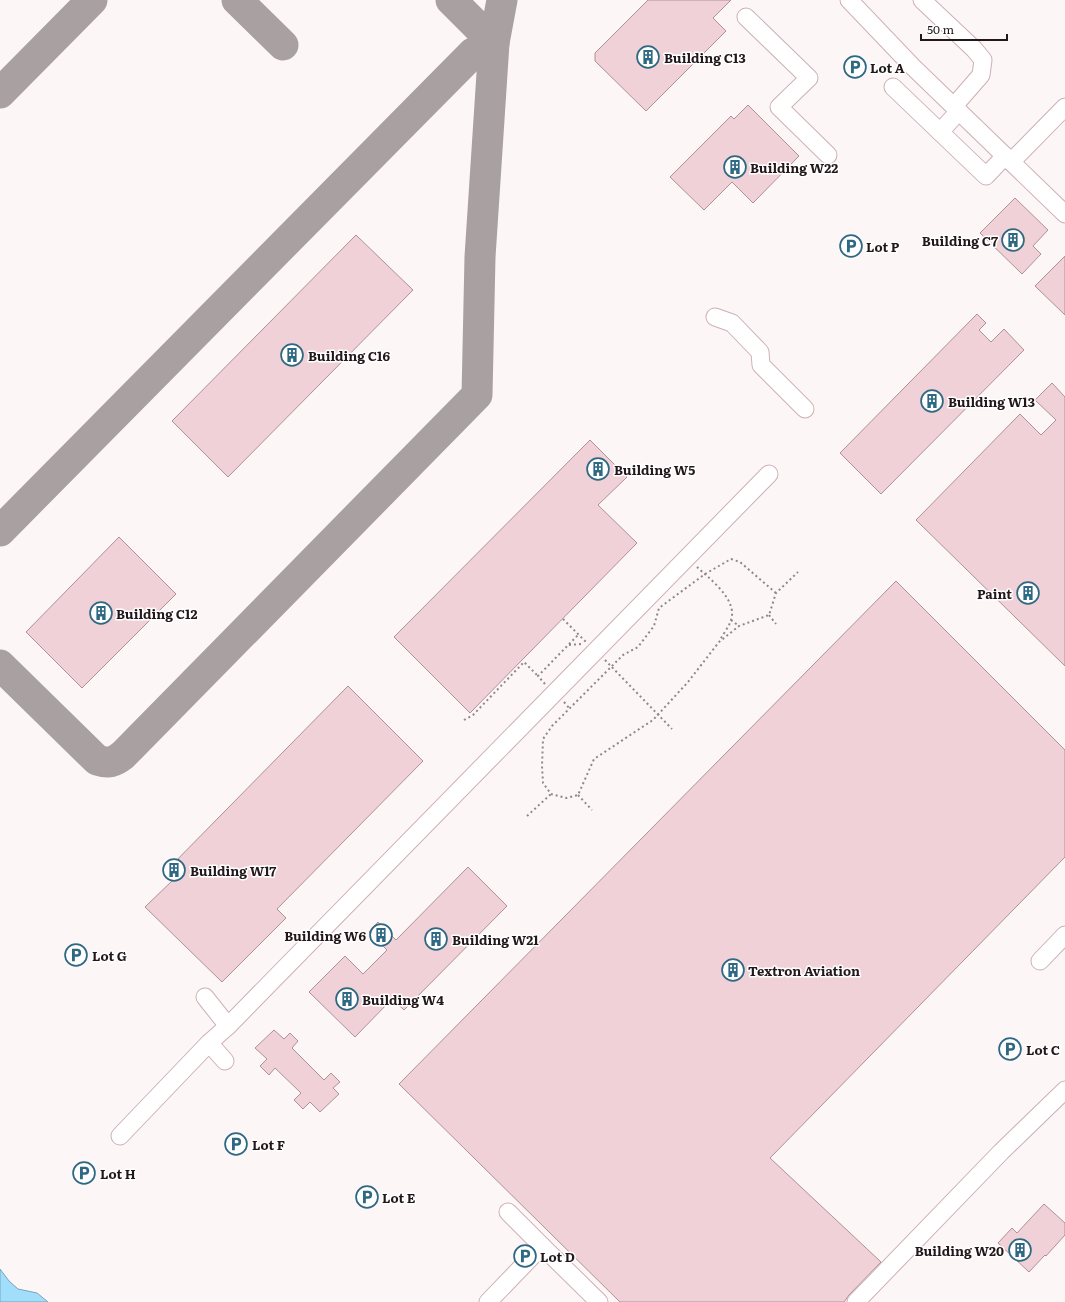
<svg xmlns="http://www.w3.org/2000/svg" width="1065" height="1302" viewBox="0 0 1065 1302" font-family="Literata,serif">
<rect width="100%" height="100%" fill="#fcf6f7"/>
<path fill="#a1defc" stroke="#7ba2b8" d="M0 1269 9 1281 18 1289 37 1293 48 1302H0Z"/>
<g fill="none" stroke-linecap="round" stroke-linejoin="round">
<g stroke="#a8a0a1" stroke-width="31">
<path d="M237 0 283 45"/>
<path d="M0 93 92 0"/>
<path d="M0 531 473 53 494 43 451 0"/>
<path d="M0 665 97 760C109 764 114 762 123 755L477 395 480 257 494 43 502 0"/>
</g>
</g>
<g fill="#f0d1d7" stroke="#ae9197">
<path d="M648 0H731L713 18 726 31 646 111 595 61V53Z"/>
<path d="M748 105 799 156 753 203 732 182 704 210 670 177 731 116 734 119Z"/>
<path d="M1015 198 1048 230 1033 246 1041 254 1022 274 980 233Z"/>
<path d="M356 235 413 290 228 477 172 421Z"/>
<path d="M1065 256V315L1035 286Z"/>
<path d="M977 314 986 323 979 330 991 342 1004 329 1024 350 881 494 840 453Z"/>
<path d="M1052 383 1065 397V666L916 520 1020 414 1041 435 1056 420 1035 400Z"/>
<path d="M590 440 627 477 598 505 637 543 470 713 394 637Z"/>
<path d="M119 537 176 594 82 688 26 632Z"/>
<path d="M896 581 1065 750V857L770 1158 881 1262 849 1295 844 1302H620L399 1084Z"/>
<path d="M348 686 423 761 277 909 286 918 222 982 145 907 173 880 165 872Z"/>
<path d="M468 867 507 906 404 1010 392 999 355 1037 309 992 345 956 363 974 387 950 369 932 378 922 396 940Z"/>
<path d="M274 1030 284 1039 290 1033 298 1041 292 1048 324 1080 331 1073 340 1082 333 1088 339 1094 320 1112 310 1102 303 1109 294 1100 301 1093 275 1068 269 1075 260 1066 267 1059 255 1048Z"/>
<path d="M1044 1204 1065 1223V1235L1046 1256 1045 1255 1029 1272 998 1243 1012 1228 1017 1233Z"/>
</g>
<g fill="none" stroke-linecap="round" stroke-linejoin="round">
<g stroke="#ceb0b6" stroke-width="19">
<g id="minor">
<path d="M849 0 913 67 1065 214"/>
<path d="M922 0 974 49 983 60 981 75 954 106"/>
<path d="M746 17 809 78 779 107 828 155"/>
<path d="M893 87 986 176 1005 156"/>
<path d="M940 132 959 111"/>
<path d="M1011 162 1065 107"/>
<path d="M715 317 732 323 760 352 761 365 805 409"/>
<path d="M1040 961 1065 935"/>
<path d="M205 997 228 1026"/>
<path d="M209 1043 225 1061"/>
<path d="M120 1136 209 1043 228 1026 769 474"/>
<path d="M508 1212 542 1246"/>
<path d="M488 1302 542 1246 599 1302"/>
<path d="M856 1302 1001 1152 1065 1090"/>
</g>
</g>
<g stroke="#908789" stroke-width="2" stroke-dasharray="2 3" stroke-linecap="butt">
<path d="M697 567C710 579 738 600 731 620 729 627 723 634 720 640"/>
<path d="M776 593 740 562 731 559 705 574 659 608 654 626 638 647 623 655 552 726 543 739 542 766 543 783 551 794 566 798 578 795 594 759 653 720 688 682 719 642 739 626 769 615 776 593 798 572"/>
<path d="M769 615 776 624"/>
<path d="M563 619 586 642"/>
<path d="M731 620 739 626"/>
<path d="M569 645 582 644"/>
<path d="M605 660 672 729"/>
<path d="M545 684 538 676 578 635"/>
<path d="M564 702 570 709"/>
<path d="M464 720 473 715 524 662 538 676"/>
<path d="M578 795 592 810"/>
<path d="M527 816 551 794"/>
</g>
<use href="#minor" stroke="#fff" stroke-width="17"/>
</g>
<defs>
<g id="building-ring" transform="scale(1.15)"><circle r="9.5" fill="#fff" stroke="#2f6882" stroke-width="1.5"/><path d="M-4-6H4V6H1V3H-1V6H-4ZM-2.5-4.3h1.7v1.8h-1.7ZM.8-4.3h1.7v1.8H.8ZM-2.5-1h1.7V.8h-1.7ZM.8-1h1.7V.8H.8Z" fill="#2f6882"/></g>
<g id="parking-ring" transform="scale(1.15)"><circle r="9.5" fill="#fff" stroke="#2f6882" stroke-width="1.5"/><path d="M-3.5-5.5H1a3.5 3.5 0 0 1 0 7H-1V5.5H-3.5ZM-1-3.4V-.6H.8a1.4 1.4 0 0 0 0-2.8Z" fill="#2f6882"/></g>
</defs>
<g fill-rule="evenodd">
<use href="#building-ring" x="648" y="57"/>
<use href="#parking-ring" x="855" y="67"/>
<use href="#building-ring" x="735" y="167"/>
<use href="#building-ring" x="1013" y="240"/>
<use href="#parking-ring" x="851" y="246"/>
<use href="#building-ring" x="292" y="355"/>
<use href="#building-ring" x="932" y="401"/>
<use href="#building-ring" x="598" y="469"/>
<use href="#building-ring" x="1028" y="593"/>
<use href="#building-ring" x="101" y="613"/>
<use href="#building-ring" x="174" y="870"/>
<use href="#building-ring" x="381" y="935"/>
<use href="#building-ring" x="436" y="939"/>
<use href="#parking-ring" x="76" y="955"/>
<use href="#building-ring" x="733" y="970"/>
<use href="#building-ring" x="347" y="999"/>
<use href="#parking-ring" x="1010" y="1049"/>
<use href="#parking-ring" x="236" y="1144"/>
<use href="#parking-ring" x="84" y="1173"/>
<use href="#parking-ring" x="367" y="1197"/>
<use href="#building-ring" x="1020" y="1250"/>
<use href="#parking-ring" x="525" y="1256"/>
</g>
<g text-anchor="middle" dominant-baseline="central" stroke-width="3" stroke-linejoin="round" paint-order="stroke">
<g font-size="13" font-weight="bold" fill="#22171a" stroke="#fff" text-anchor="start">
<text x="664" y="57">Building C13</text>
<text x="870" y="67">Lot A</text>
<text x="750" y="167">Building W22</text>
<text x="998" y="240" text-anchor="end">Building C7</text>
<text x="866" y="246">Lot P</text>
<text x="308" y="355">Building C16</text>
<text x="948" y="401">Building W13</text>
<text x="614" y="469">Building W5</text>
<text x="1012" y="593" text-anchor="end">Paint</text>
<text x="116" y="613">Building C12</text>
<text x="190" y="870">Building W17</text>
<text x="366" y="935" text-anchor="end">Building W6</text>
<text x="452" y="939">Building W21</text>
<text x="92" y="955">Lot G</text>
<text x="748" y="970">Textron Aviation</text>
<text x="362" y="999">Building W4</text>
<text x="1026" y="1049">Lot C</text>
<text x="252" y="1144">Lot F</text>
<text x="100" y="1173">Lot H</text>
<text x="382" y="1197">Lot E</text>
<text x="1004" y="1250" text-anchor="end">Building W20</text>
<text x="540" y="1256">Lot D</text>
</g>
</g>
<path d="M921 34v6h86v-6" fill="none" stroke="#22171a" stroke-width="2"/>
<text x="927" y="34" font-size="12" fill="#22171a" stroke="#ffffff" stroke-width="3" paint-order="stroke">50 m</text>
</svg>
